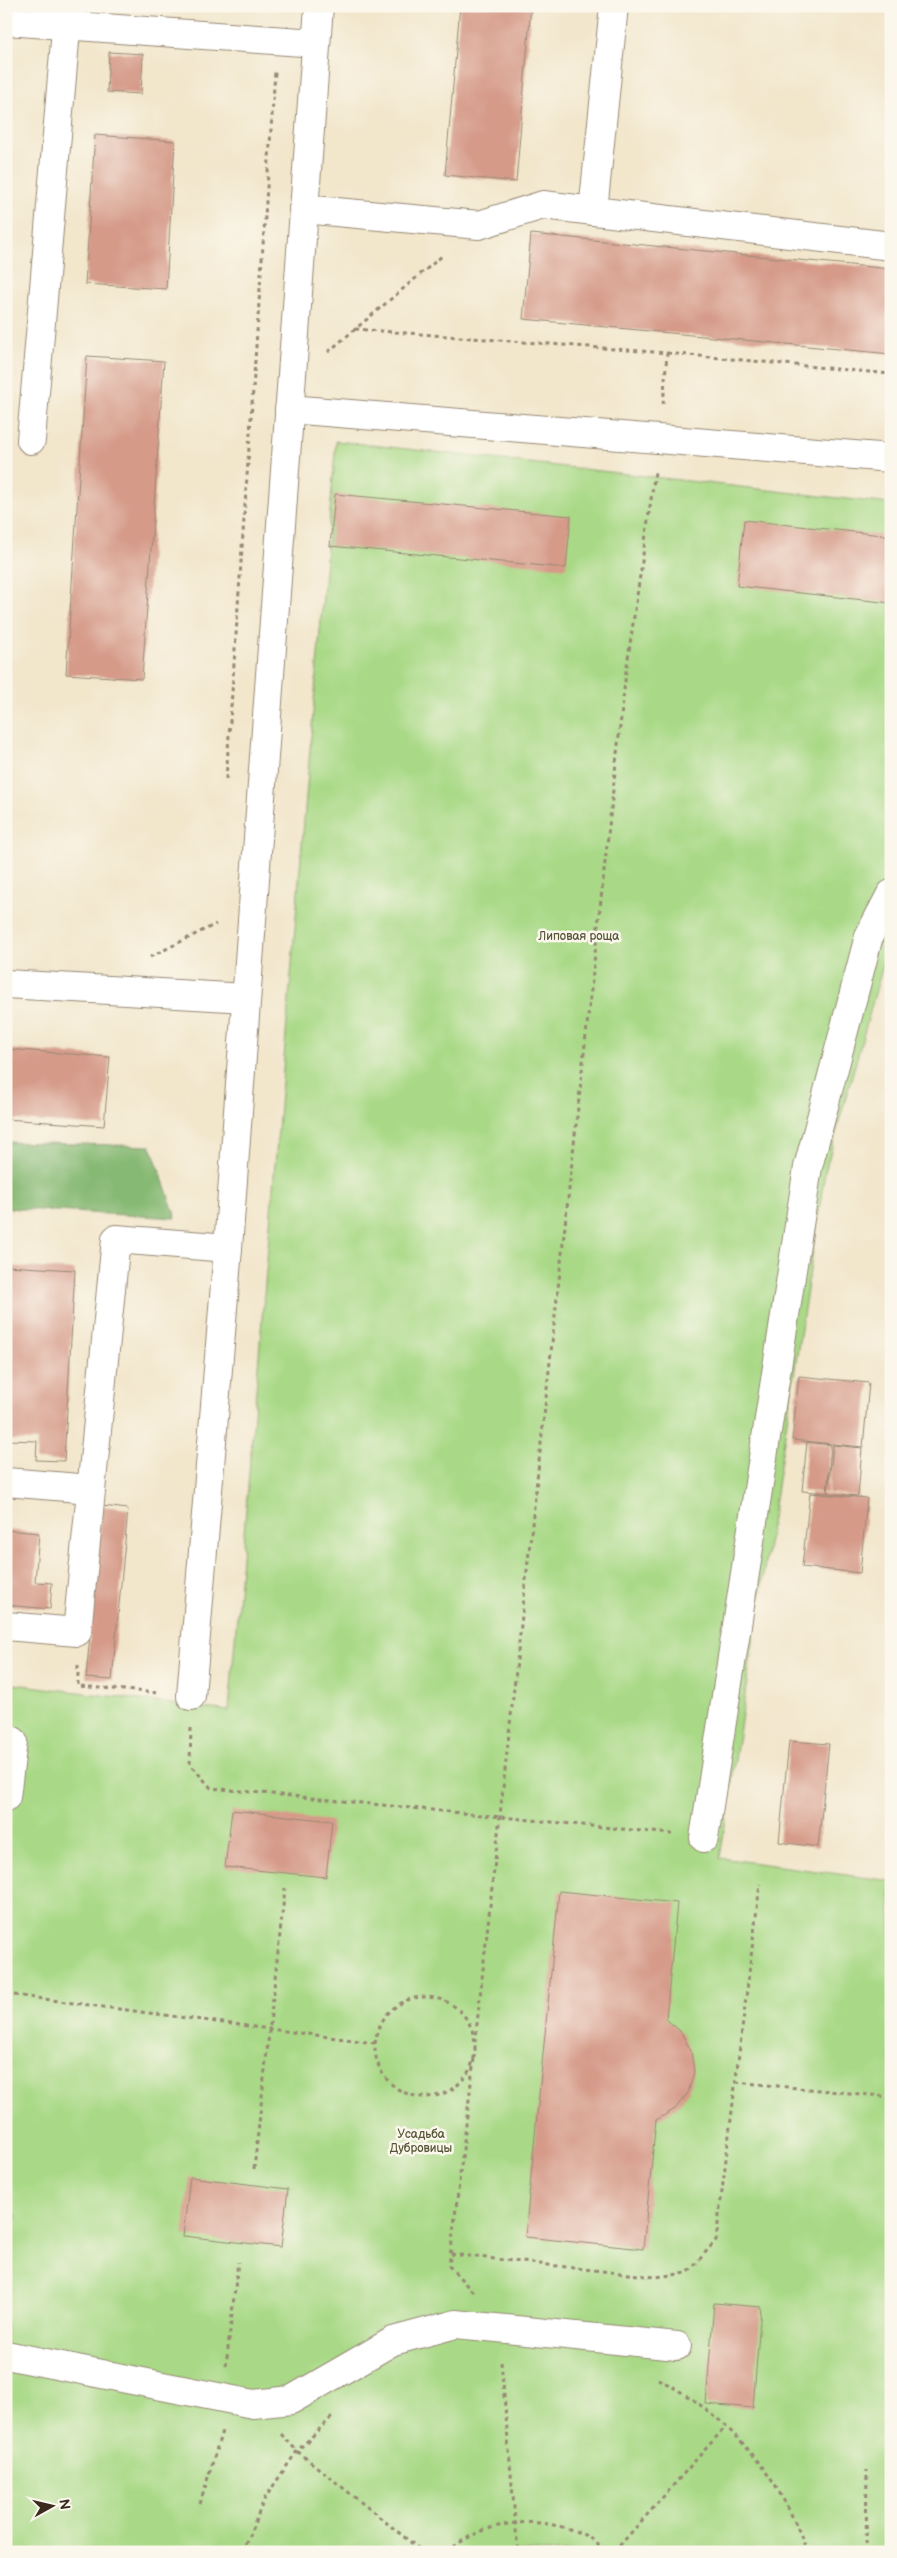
<svg xmlns="http://www.w3.org/2000/svg" width="897" height="2558" viewBox="0 0 897 2558" font-family="'Balsamiq Sans',sans-serif">
<rect width="100%" height="100%" fill="#fbf7ec"/>
<filter id="ink" filterUnits="userSpaceOnUse"><feTurbulence type="fractalNoise" baseFrequency=".02" numOctaves="2"/><feDisplacementMap in="SourceGraphic" scale="10" xChannelSelector="R" yChannelSelector="G"/><feConvolveMatrix kernelMatrix="1 2 1 2 8 2 1 2 1" color-interpolation-filters="sRGB"/></filter>
<filter id="wash" filterUnits="userSpaceOnUse"><feTurbulence type="fractalNoise" baseFrequency=".0096" numOctaves="4" result="noise"/><feDisplacementMap in="SourceGraphic" scale="20" xChannelSelector="R" yChannelSelector="G"/><feGaussianBlur stdDeviation="1.12" result="paint"/><feColorMatrix in="noise" values="0 0 0 0 0 0 0 0 0 0 0 0 0 0 0 0 0 1.4 0 .05"/><feComposite in="paint" operator="in"/></filter>
<g filter="url(#wash)">
<rect width="100%" height="100%" fill="#f2e6cb"/>
<path fill="#a9d986" stroke="#728252" d="M336 441 891 504V937L825 1172 720 1858 891 1881V2552H6V2255L17 2216 6 2214V1683L229 1711Z"/>
<path fill="#86b973" stroke="#607248" d="M6 1142 151 1146 176 1218 6 1208Z"/>
<g id="blocks">
<g fill="#d59a88">
<path d="M460 6H531L516 182 445 175Z"/>
<path d="M109 52 143 54 141 94 107 92Z"/>
<path d="M95 135 175 141 166 289 85 284Z"/>
<path d="M531 234 891 269V354L523 319Z"/>
<path d="M87 356 164 361 142 679 66 674Z"/>
<path d="M335 494 571 516 566 568 330 546Z"/>
<path d="M744 520 891 536V603L737 586Z"/>
<path d="M6 1049 110 1057 104 1126 6 1119Z"/>
<path d="M6 1266 75 1270 64 1461 36 1460 37 1441 6 1440Z"/>
<path d="M799 1376 869 1383 863 1447 792 1440Z"/>
<path d="M807 1442 831 1445 827 1493 802 1491Z"/>
<path d="M833 1445 862 1448 858 1496 828 1493Z"/>
<path d="M810 1493 867 1498 860 1573 802 1567Z"/>
<path d="M102 1506 128 1509 112 1680 86 1678Z"/>
<path d="M6 1530 39 1533 35 1582 52 1583 50 1609 6 1605Z"/>
<path d="M789 1741 829 1744 818 1847 779 1842Z"/>
<path d="M232 1810 332 1821 326 1877 225 1867Z"/>
<path d="M559 1891 677 1903 666 2019 681 2032 691 2051 694 2072 688 2093 675 2109 656 2120 643 2249 525 2237Z"/>
<path d="M190 2177 288 2189 281 2247 183 2236Z"/>
<path d="M714 2303 761 2307 753 2408 706 2404Z"/>
</g>
</g>
</g>
<g filter="url(#ink)">
<use href="#blocks" fill-opacity="0" stroke="#968874" stroke-width="1"/>
<g fill="none" stroke-linecap="round" stroke-linejoin="round">
<g stroke="#968874" stroke-width="30">
<g id="minor">
<path d="M6 21 316 43"/>
<path d="M303 209 479 225 543 205 891 246"/>
<path d="M593 211 614 6"/>
<path d="M289 409 891 458"/>
<path d="M31 440 68 6"/>
<path d="M6 984 246 998"/>
<path d="M6 1482 91 1489"/>
<path d="M6 1626 77 1632 116 1239 228 1248"/>
<path d="M191 1696 228 1248 319 6"/>
<path d="M6 1797 13 1741"/>
<path d="M704 1838 808 1167 869 936 891 894"/>
<path d="M6 2355 253 2404 291 2400 393 2341 456 2324 677 2346"/>
</g>
</g>
<g stroke="#968874" stroke-width="3" stroke-dasharray="4 4" stroke-linecap="butt">
<path d="M355 329 667 353 663 406"/>
<path d="M328 352 442 256"/>
<path d="M667 353 891 374"/>
<path d="M226 779 275 72"/>
<path d="M150 957 216 924"/>
<path d="M78 1665V1686L159 1693"/>
<path d="M191 1728 190 1764 211 1788 672 1834"/>
<path d="M6 1994 375 2043"/>
<circle cx="425" cy="2047" r="50"/>
<path d="M475 2042 626 672 655 472"/>
<path d="M736 2082 891 2097"/>
<path d="M254 2169 285 1888"/>
<path d="M451 2254 655 2277 688 2273 716 2240 760 1884"/>
<path d="M473 2292 449 2266 474 2058"/>
<path d="M501 2362 518 2552"/>
<path d="M226 2366 238 2262"/>
<path d="M658 2379C729 2415 781 2477 807 2552"/>
<path d="M281 2434 297 2451 423 2552"/>
<path d="M200 2504 222 2431"/>
<path d="M242 2552 265 2498 297 2451 332 2417"/>
<path d="M447 2552C485 2520 537 2514 582 2534 591 2538 600 2546 608 2552"/>
<path d="M614 2552 726 2426"/>
<path d="M866 2552 867 2470"/>
</g>
<use href="#minor" stroke="#fff" stroke-width="28"/>
</g>
</g>
<g text-anchor="middle" dominant-baseline="central" stroke-width="5" stroke-linejoin="round" paint-order="stroke">
<g font-size="12" fill="#565638" stroke="#fbf7ec">
<text x="579" y="936">Липовая роща</text>
<text x="421" y="2134">Усадьба<tspan x="421" dy="14">Дубровицы</tspan></text>
</g>
</g>
<rect width="897" height="2558" fill="none" stroke="#fbf7ec" stroke-width="25"/>
<g transform="translate(52 2506) rotate(82)" stroke="#fbf7ec" stroke-width="4" paint-order="stroke">
<path d="M0-4L9 19L0 12L-9 19Z" fill="#3b2a1e"/>
<text y="-8" font-size="14" font-weight="bold" text-anchor="middle" fill="#3b2a1e">N</text>
</g>
</svg>
